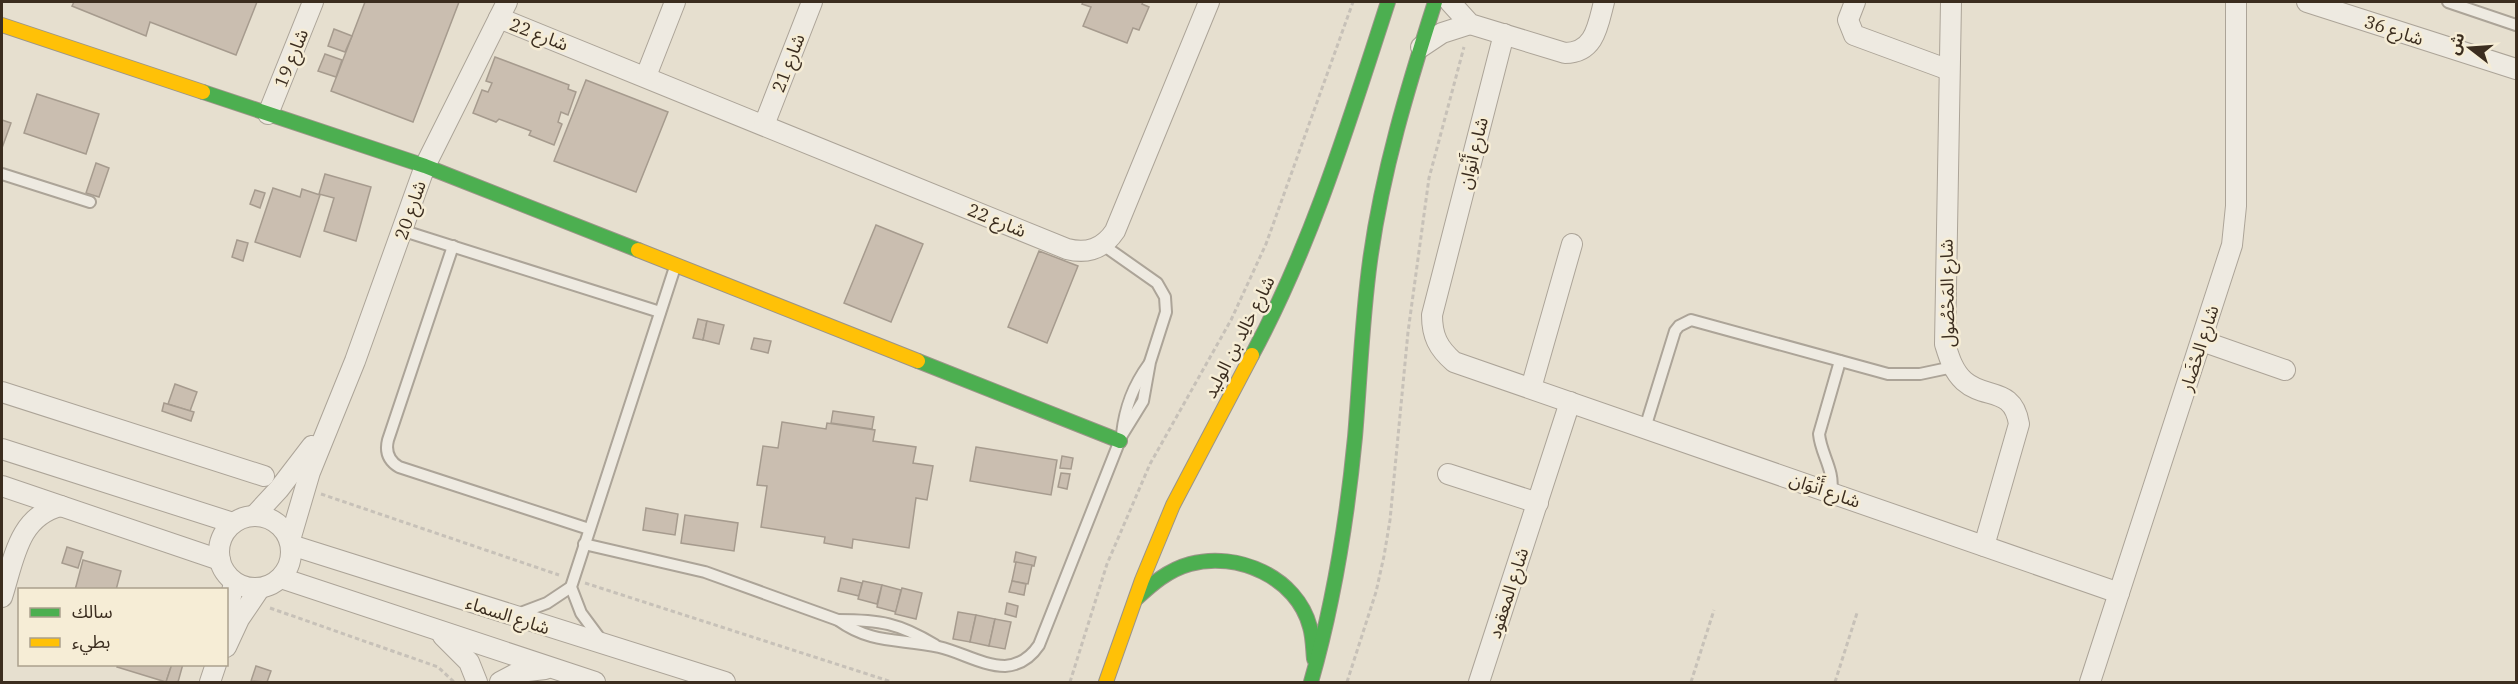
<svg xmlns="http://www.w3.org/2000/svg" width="2518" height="684" viewBox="0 0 2518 684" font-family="'IBM Plex Serif','Noto Sans Arabic',serif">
<rect width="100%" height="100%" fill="#e6dfcf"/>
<g fill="#cabeb0" stroke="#a69b8e" stroke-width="1.5">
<path d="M74 2H257L236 55 150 22 146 36 72 6Z"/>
<path d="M365 2H459L413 122 331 91Z"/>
<path d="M1083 2H1143L1142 4 1149 7 1139 30 1133 28 1127 43 1083 26 1091 7 1082 4Z"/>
<path d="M334 29 352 36 345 52 328 46Z"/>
<path d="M325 54 342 60 336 77 318 71Z"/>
<path d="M495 57 569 85 568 89 576 92 568 115 561 112 558 122 562 124 554 145 529 135 531 131 499 119 496 122 473 113 482 90 488 92 492 83 486 81Z"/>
<path d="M586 80 668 112 636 192 554 161Z"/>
<path d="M37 94 99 114 86 154 24 133Z"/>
<path d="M2 120 11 123 2 148Z"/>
<path d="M96 163 109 168 99 197 86 193Z"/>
<path d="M325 174 371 187 356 241 324 231 334 198 319 194Z"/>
<path d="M273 188 300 197 302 189 320 195 300 257 255 242Z"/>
<path d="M255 190 265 193 260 208 250 204Z"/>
<path d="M876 225 923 244 891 322 844 303Z"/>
<path d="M237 240 248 243 243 261 232 257Z"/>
<path d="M1039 251 1078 266 1047 343 1008 327Z"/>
<path d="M698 319 707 321 703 340 693 338Z"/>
<path d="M707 321 724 325 719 344 703 340Z"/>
<path d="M754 338 771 341 768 353 751 349Z"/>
<path d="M175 384 197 392 190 411 168 404Z"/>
<path d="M164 403 194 412 191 421 162 411Z"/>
<path d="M833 411 874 417 872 429 831 423Z"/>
<path d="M782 422 826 429 827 423 875 430 873 441 916 447 913 463 933 466 927 500 916 498 909 548 853 539 852 548 824 543 825 537 761 527 767 486 757 485 763 446 778 448Z"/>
<path d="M976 447 1057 460 1051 495 970 481Z"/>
<path d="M1062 456 1073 458 1071 469 1060 468Z"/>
<path d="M1061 473 1070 474 1067 489 1058 487Z"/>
<path d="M646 508 678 514 675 535 643 530Z"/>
<path d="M685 515 738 523 734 551 681 543Z"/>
<path d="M67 547 83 552 78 568 62 563Z"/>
<path d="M1016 552 1036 557 1034 566 1014 562Z"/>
<path d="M83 560 121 571 116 590H75Z"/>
<path d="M1016 562 1032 565 1028 584 1012 581Z"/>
<path d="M841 578 862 583 859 596 838 591Z"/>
<path d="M863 581 882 585 877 604 858 599Z"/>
<path d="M1012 581 1026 584 1024 595 1009 592Z"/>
<path d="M882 585 901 590 896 612 877 607Z"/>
<path d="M902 588 922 593 916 619 895 614Z"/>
<path d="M1007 603 1018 606 1016 617 1005 614Z"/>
<path d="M958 612 976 615 970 642 953 639Z"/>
<path d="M976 615 995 619 989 646 970 642Z"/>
<path d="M995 619 1011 622 1005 649 989 646Z"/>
<path d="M118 664H172L166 682 117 667Z"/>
<path d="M172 664H183L178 682H166Z"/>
<path d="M256 666 271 671 267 682 251 681Z"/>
</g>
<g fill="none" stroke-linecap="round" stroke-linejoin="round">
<g stroke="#aca498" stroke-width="14">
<g id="lane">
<path d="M2448 2 2516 25"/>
<path d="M2 174 90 202"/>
<path d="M404 231 660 312"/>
<path d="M453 246 388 440C385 452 389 461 399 467L589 529"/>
<path d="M1645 428 1675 331 1679 326 1691 320 1888 374H1920L1953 367"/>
<path d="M1122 434C1125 407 1133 386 1149 364"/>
<path d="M1831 492C1835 470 1821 455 1819 434L1840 361"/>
<path d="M584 544 705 572 838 620C873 645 900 638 939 647 961 652 983 666 1005 666 1020 665 1031 657 1039 645L1122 435 1143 401 1150 362 1166 312 1165 297 1157 283 1103 245"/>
<path d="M518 614 547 603 571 587"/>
<path d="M838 620C880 620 899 623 935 645"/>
<path d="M601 640 581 613 571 587 675 267"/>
</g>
</g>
<g stroke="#aca498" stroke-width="22">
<g id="street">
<path d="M1450 2 1470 24 1565 53C1595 53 1598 25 1604 2"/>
<path d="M1855 2 1848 20 1854 35 1949 70"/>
<path d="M1951 2 1945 344C1949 357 1953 371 1964 381 1985 400 2013 386 2019 424L1984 546"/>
<path d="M2307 2 2516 69"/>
<path d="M499 18 1067 249C1087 254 1103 249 1115 231L1209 2"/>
<path d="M1504 34 1432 315C1432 336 1438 348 1454 362L2119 593"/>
<path d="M1421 47 1442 33 1470 24"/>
<path d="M646 76 675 2"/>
<path d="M268 114 313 2"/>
<path d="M764 125 812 2"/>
<path d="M2202 341 2285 370"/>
<path d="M1531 388 1572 244"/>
<path d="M2 392 264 476"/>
<path d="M2 449 233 523"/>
<path d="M1448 474 1538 503"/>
<path d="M2 486 220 560"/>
<path d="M255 515 279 489 312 446"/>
<circle cx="255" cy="552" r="36"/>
<path d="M290 540 310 472 355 361 425 166 507 2"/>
<path d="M291 545 725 682"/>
<path d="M281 578 595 682"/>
<path d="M2 597C14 560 18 516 61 506"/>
<path d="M226 620 234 582"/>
<path d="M443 636 469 662 477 682"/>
<path d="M226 647 239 619 260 588"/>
<path d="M210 682 216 664"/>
<path d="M500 682 519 672 545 669"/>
<path d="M1479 682 1570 402"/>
<path d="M2090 682 2232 245 2236 206V2"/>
</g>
</g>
<g stroke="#9b9488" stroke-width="16">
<g id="fast">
<path d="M203 92 425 166 638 250"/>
<path d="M1252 355C1312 244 1349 122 1388 2"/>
<path d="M918 361 1120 441"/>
<path d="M1136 599C1152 584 1168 570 1190 564 1237 551 1297 577 1310 627 1313 637 1313 649 1314 659"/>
<path d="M1311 682C1334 602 1347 520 1355 437 1360 378 1362 319 1370 261 1382 172 1408 87 1435 2"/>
</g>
</g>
<g stroke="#9b9488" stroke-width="16">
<g id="slow">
<path d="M2 25 203 92"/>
<path d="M638 250 918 361"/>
<path d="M1106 682 1142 580 1173 505 1252 355"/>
</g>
</g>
<g stroke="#c7c1b8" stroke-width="3" stroke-dasharray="4.5 3" stroke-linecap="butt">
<path d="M321 494 559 575"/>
<path d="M585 583 892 682"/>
<path d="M270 608 438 667 454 682"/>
<path d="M1070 682 1107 564 1150 464 1231 320 1266 244 1353 2"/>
<path d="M1347 682 1376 592 1384 556 1390 520 1408 332 1429 178 1464 47"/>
<path d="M1691 682 1714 610"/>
<path d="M1835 682 1857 613"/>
</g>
<use href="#lane" stroke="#eeeae1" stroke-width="10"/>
<use href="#street" stroke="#eeeae1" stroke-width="20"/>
<use href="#fast" stroke="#4caf50" stroke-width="14"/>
<use href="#slow" stroke="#ffc107" stroke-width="14"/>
</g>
<g text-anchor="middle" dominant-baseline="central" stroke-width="5" stroke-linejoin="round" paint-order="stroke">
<g font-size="18" fill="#3b2d1f" stroke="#f6edd6">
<text transform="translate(2394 30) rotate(18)">شارع 36</text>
<text transform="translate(539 34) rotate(21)">شارع 22</text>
<text transform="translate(291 58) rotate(-68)">شارع 19</text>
<text transform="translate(788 63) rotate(-69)">شارع 21</text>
<text transform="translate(1473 153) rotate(-76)">شارع أَنْوَان</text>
<text transform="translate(410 210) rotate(-71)">شارع 20</text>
<text transform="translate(997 220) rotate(22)">شارع 22</text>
<text transform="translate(1947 293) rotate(-91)">شارع المَحْصُول</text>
<text transform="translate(1239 337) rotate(-63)">شارع خالِد بن الوليد</text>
<text transform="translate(2199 348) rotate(-72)">شارع الحْضَار</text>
<text transform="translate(1825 490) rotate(19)">شارع أَنْوَان</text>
<text transform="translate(1508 593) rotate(-72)">شارع المعقود</text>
<text transform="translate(508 615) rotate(18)">شارع السماء</text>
</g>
</g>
<rect width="2518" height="684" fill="none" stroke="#3b2d1f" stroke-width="6"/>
<rect x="18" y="588" width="210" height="78" fill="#f6edd6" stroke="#aba08d" stroke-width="1.5"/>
<rect x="30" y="608" width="30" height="9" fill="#4caf50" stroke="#aba08d" stroke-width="1.5"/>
<text x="72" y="618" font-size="18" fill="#3b2d1f">سالك</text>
<rect x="30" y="638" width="30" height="9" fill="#ffc107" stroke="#aba08d" stroke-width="1.5"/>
<text x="72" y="648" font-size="18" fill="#3b2d1f">بطيء</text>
<g transform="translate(2470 48) rotate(287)" stroke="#f6edd6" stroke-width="4.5" paint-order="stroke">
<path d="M0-4.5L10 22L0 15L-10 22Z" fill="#3b2d1f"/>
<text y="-9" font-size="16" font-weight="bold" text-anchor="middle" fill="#3b2d1f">ش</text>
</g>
</svg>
